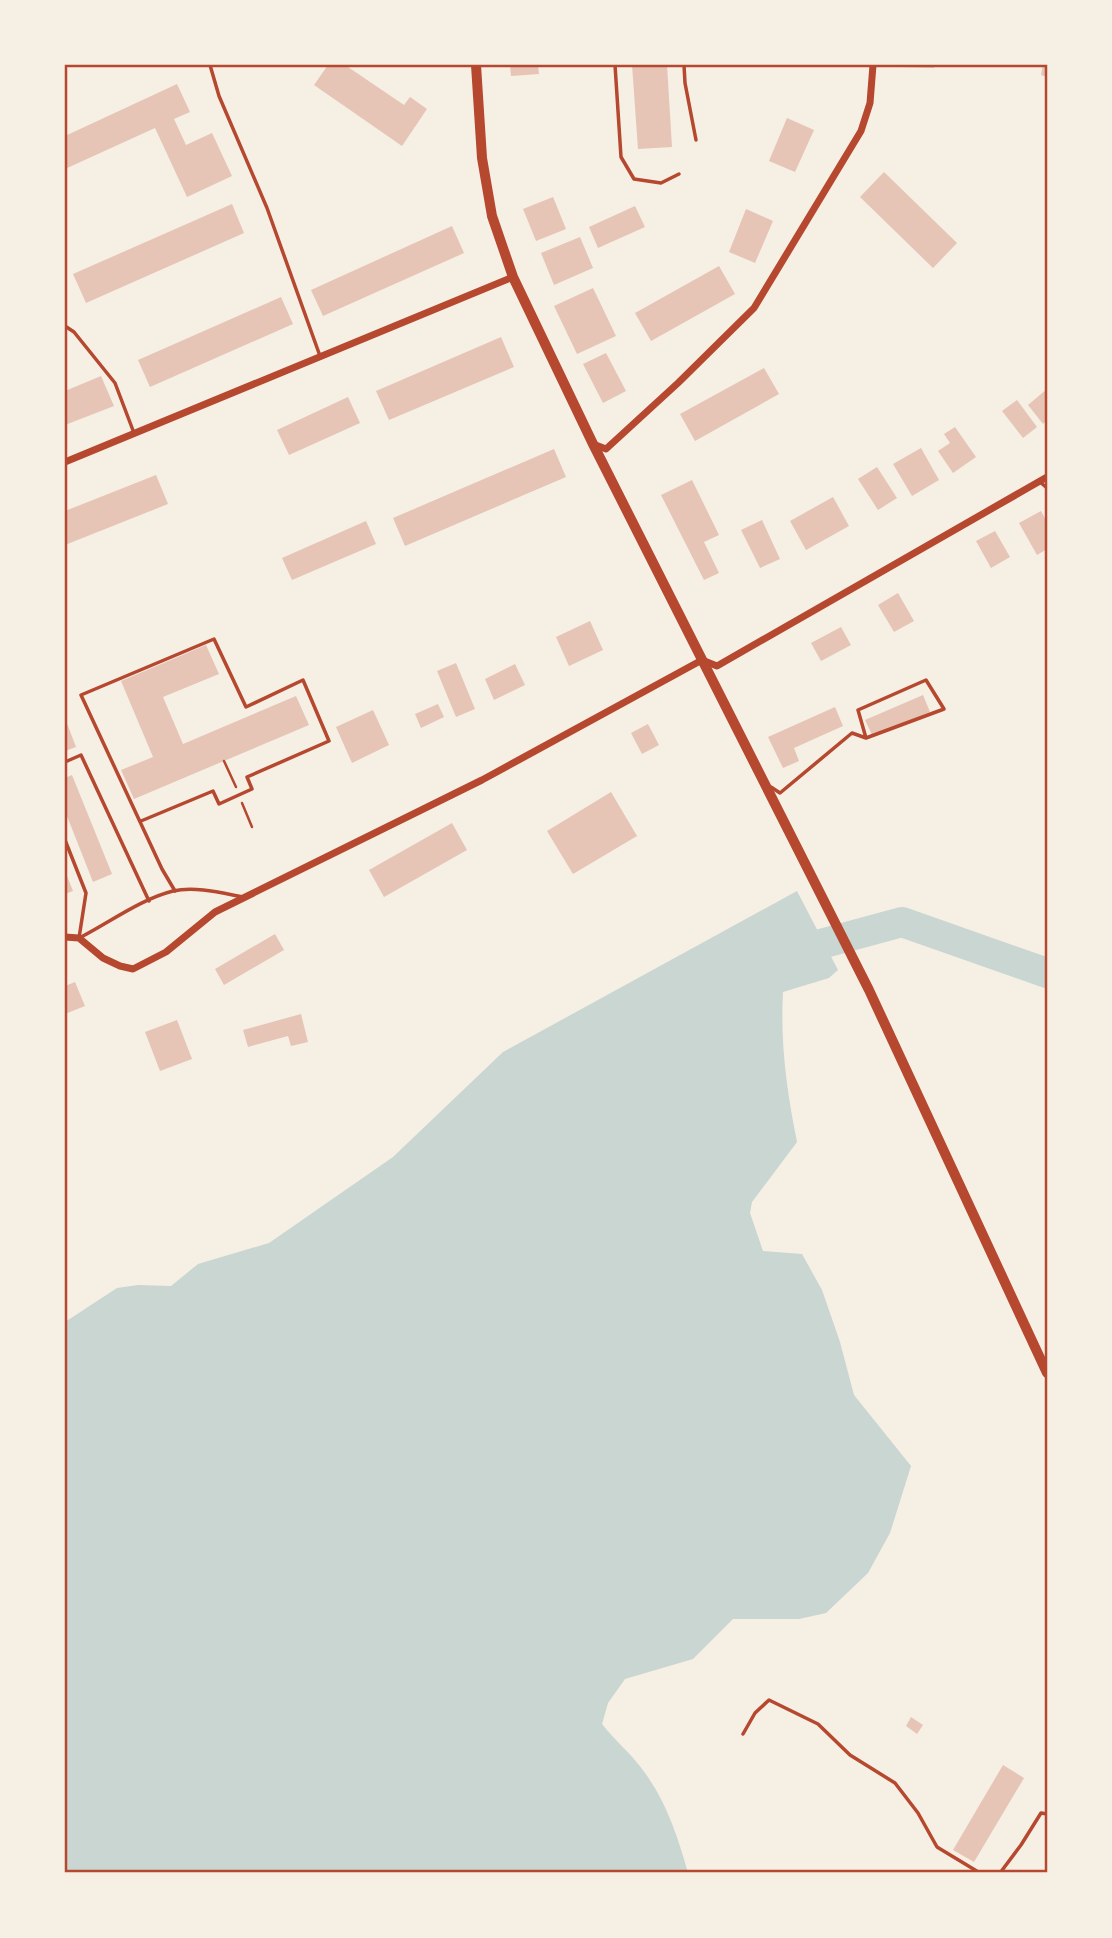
<svg xmlns="http://www.w3.org/2000/svg" width="1112" height="1938" viewBox="0 0 1112 1938" font-family="Inter,sans-serif">
<rect width="100%" height="100%" fill="#f6efe4"/>
<path fill="#c9d6d2" d="M797 891 838 970 829 978 783 992C780 1043 787 1092 797 1142L752 1202 750 1213 763 1251 802 1254 822 1290 840 1342 854 1395 911 1466 890 1533 868 1573 826 1613 799 1619H733L693 1659 625 1679 608 1703 602 1724C615 1741 633 1755 645 1773 667 1803 678 1838 688 1873H65V1322L117 1288 138 1285 171 1286 198 1264 269 1243 393 1157 503 1052Z"/>
<g fill="none" stroke-linecap="round" stroke-linejoin="round">
<path stroke="#c9d6d2" stroke-width="30" d="M784 954 902 922 1047 973"/>
</g>
<g fill="#e6c5b7">
<path d="M328 65H349L348 67 404 105 410 97 427 109 402 146 314 85Z"/>
<path d="M510 65H538L539 74 511 76Z"/>
<path d="M632 65H667L672 147 638 149Z"/>
<path d="M902 65H934V68L902 67Z"/>
<path d="M1043 65H1047V77L1041 75Z"/>
<path d="M177 84 190 112 174 119 186 145 212 133 232 176 187 197 155 128 65 169V136Z"/>
<path d="M787 118 814 130 795 172 769 161Z"/>
<path d="M884 172 957 243 933 268 860 197Z"/>
<path d="M553 197 566 229 536 241 523 209Z"/>
<path d="M232 204 244 233 86 303 73 274Z"/>
<path d="M635 206 645 227 598 248 589 227Z"/>
<path d="M746 209 773 221 755 263 729 252Z"/>
<path d="M452 226 464 253 323 316 311 290Z"/>
<path d="M580 237 593 268 554 285 541 253Z"/>
<path d="M719 266 735 294 651 341 635 313Z"/>
<path d="M593 288 616 336 577 354 554 306Z"/>
<path d="M281 297 293 324 150 387 138 360Z"/>
<path d="M501 337 514 367 389 420 376 391Z"/>
<path d="M606 353 626 391 603 403 583 364Z"/>
<path d="M764 368 779 394 695 441 680 414Z"/>
<path d="M101 376 114 406 65 425V391Z"/>
<path d="M1047 389V420L1043 424 1028 405Z"/>
<path d="M348 397 360 423 289 455 277 430Z"/>
<path d="M1017 400 1037 427 1023 438 1002 411Z"/>
<path d="M955 427 976 457 953 473 938 451 950 443 944 434Z"/>
<path d="M921 448 939 480 912 496 893 464Z"/>
<path d="M554 449 566 477 405 546 393 518Z"/>
<path d="M877 467 897 498 878 510 858 479Z"/>
<path d="M156 475 168 504 65 545V511Z"/>
<path d="M692 480 719 535 704 542 719 573 704 580 661 495Z"/>
<path d="M833 497 849 526 806 550 790 521Z"/>
<path d="M1041 511 1047 522V549L1037 555 1019 523Z"/>
<path d="M762 520 780 559 760 568 741 530Z"/>
<path d="M366 521 376 544 292 580 282 558Z"/>
<path d="M995 531 1010 557 991 568 976 541Z"/>
<path d="M898 593 914 621 894 632 878 605Z"/>
<path d="M590 621 603 650 569 666 556 637Z"/>
<path d="M841 627 851 645 821 661 811 643Z"/>
<path d="M206 645 219 674 163 697 183 744 296 696 309 725 134 799 121 770 153 757 121 681Z"/>
<path d="M456 663 475 709 456 717 437 671Z"/>
<path d="M515 664 525 685 494 700 485 679Z"/>
<path d="M923 695 930 712 873 737 865 720Z"/>
<path d="M438 704 444 717 421 728 415 714Z"/>
<path d="M835 707 843 726 794 748 799 761 783 768 768 737Z"/>
<path d="M373 710 389 745 352 763 336 727Z"/>
<path d="M65 718 76 747 65 751Z"/>
<path d="M648 724 659 745 642 754 631 733Z"/>
<path d="M72 775 112 874 93 882 65 811V778Z"/>
<path d="M611 792 637 836 573 874 547 831Z"/>
<path d="M452 823 467 850 384 897 369 870Z"/>
<path d="M65 871 73 891 65 894Z"/>
<path d="M275 934 284 950 224 985 215 969Z"/>
<path d="M75 982 85 1006 65 1014V986Z"/>
<path d="M301 1014 308 1042 291 1046 288 1036 248 1047 243 1030Z"/>
<path d="M177 1020 192 1059 160 1071 145 1032Z"/>
<path d="M911 1717 923 1725 917 1734 906 1726Z"/>
<path d="M1003 1765 1024 1778 974 1862 953 1850Z"/>
</g>
<g fill="none" stroke-linecap="round" stroke-linejoin="round">
<g stroke="#b5482f" stroke-width="2.5">
<path d="M224 761 236 787"/>
<path d="M242 803 252 827"/>
</g>
<g stroke="#b5482f" stroke-width="3.5">
<path d="M210 65 219 96 267 208 320 356"/>
<path d="M615 65 621 157 634 179 661 183 679 174"/>
<path d="M684 65 685 83 696 140"/>
<path d="M65 326 74 332 115 383 134 433"/>
<path d="M1040 482 1047 488"/>
<path d="M65 762 81 755 149 901"/>
<path d="M771 787 780 793 852 733 866 738 944 709 926 680 858 710 866 738"/>
<path d="M141 821 213 791 219 804 252 789 247 777 329 741 303 680 246 707 214 639 81 695 162 869 175 891"/>
<path d="M65 840 86 893 79 938"/>
<path d="M81 937C110 922 141 899 173 891 195 886 222 893 243 897"/>
<path d="M743 1734 755 1713 769 1700 818 1724 850 1755 895 1783 918 1813 937 1847 980 1873"/>
<path d="M1000 1873 1021 1845 1041 1813 1047 1814"/>
</g>
<g stroke="#b5482f" stroke-width="7">
<path d="M593 444 606 449 678 383 754 308 861 131 870 103 873 65"/>
<path d="M65 462 513 277"/>
<path d="M65 937 79 938 103 958 120 966 133 969 166 952 215 912 482 780 702 660 717 666 1047 477"/>
</g>
<path stroke="#b5482f" stroke-width="10" d="M476 65 482 158 492 216 513 277 593 444 869 990 1047 1373"/>
</g>
<rect width="1112" height="1938" fill="none" stroke="#f6efe4" stroke-width="133"/>
<rect x="66" y="66" width="980" height="1805" fill="none" stroke="#b5482f" stroke-width="2.5"/>
</svg>
